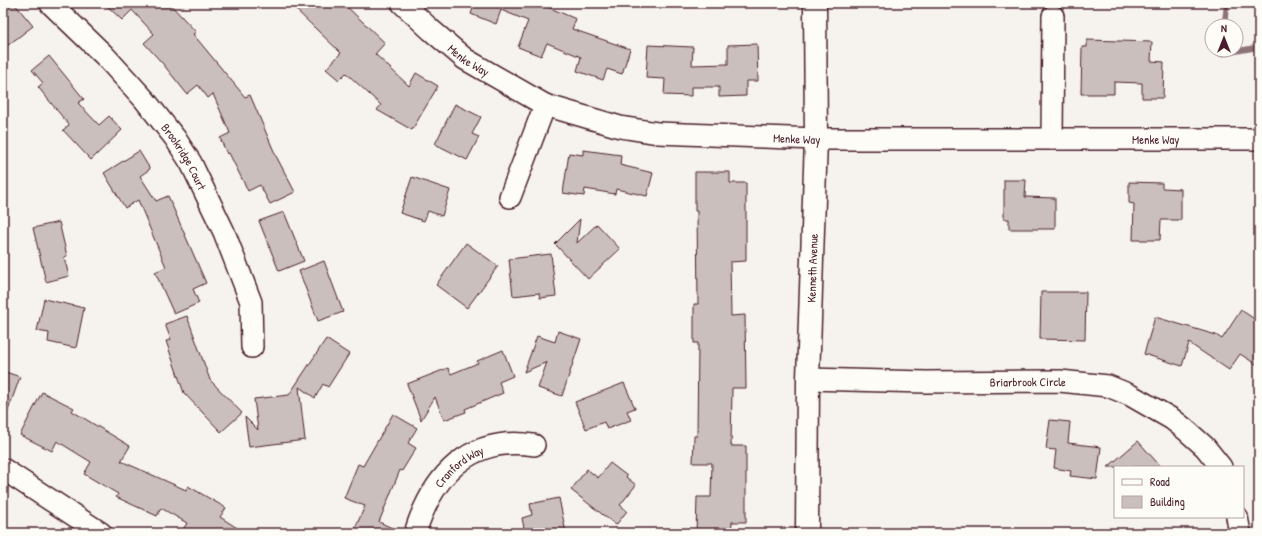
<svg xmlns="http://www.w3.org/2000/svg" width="1262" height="536" viewBox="0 0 1262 536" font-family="'Patrick Hand',sans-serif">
<rect width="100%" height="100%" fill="#f6f3ef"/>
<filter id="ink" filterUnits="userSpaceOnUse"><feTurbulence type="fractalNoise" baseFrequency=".025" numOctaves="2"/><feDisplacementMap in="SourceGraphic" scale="8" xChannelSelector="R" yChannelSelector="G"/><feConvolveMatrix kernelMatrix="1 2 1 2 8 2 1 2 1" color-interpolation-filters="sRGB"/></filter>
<g filter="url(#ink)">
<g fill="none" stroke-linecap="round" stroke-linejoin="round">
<g stroke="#8e7378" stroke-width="5.5">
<path d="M1224 26 1227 3"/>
<path d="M1221 50V54L1259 47"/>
</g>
</g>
<g fill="#cbbfbe" stroke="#4a1f2b">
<path d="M9 3H14L33 26 3 49V8Z"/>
<path d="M104 3H169L196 32 193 34 245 97 250 95 276 156 295 192 270 204 260 185 248 191 229 153 227 154 220 138 230 133 213 94 208 98 198 85 187 94 163 64 144 43 154 34 132 10 122 20Z"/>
<path d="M289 3H343L385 43 375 54 409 86 416 73 438 86 412 130 377 110 381 105 346 73 339 80 326 69 341 53Z"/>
<path d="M475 3H538L576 19 572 29 630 49 622 74 607 69 603 80 577 71 581 57 547 43 541 56 518 47 528 21 501 10 496 24 471 14Z"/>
<path d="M1087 40 1152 42 1151 61 1164 62 1163 98H1142V83L1114 82V94H1081L1082 47H1087Z"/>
<path d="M757 44 758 81H746V96L719 97V87H691V96L664 95 665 79 646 78 648 45 693 47 692 65 728 64V45Z"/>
<path d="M49 56 84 99 78 103 99 125 109 116 122 130 91 160 63 130 69 125 38 87 43 83 32 70Z"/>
<path d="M455 104 481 117 472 134 479 137 467 160 435 144Z"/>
<path d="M583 150 621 155 620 165 653 173 647 196 616 189 615 194 585 189 584 196 563 193 569 153 583 155Z"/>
<path d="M139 151 150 169 140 176 156 201 168 196 206 283 193 289 199 303 174 314 155 272 166 267 138 200 125 208 104 173Z"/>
<path d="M695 172H730V183H746V261L730 262 731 316 745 315 746 388H732L731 446H746V522H732L731 533H696L697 497H711L712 463H693L694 436H697L698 343H694V304H698L697 211H695Z"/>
<path d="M412 177 450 190 442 216 428 211 424 221 400 213Z"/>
<path d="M1004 180H1026L1025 197 1055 198V229H1009V219H1004Z"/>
<path d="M1129 182 1162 183V188L1181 189V220H1161L1160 240H1133L1134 204 1129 203Z"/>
<path d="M284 212 304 261 279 271 259 221Z"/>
<path d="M580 219 577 243 597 224 620 249 588 279 555 244Z"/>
<path d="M59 222 67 256 64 257 69 276 46 282 33 228Z"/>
<path d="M466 243 498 266 467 308 436 285Z"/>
<path d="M551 254 556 296 540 298 539 293 513 296 509 259Z"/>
<path d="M324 261 343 312 318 321 299 271Z"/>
<path d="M1041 292H1086L1085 340 1040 339Z"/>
<path d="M44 299 84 308 76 348 48 342 49 333 37 331Z"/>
<path d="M1241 310 1259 322V366L1240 354 1229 370 1189 343 1182 366 1144 354 1155 317 1216 335 1222 339Z"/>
<path d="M187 316 210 380 242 413 221 432 184 393 166 341 171 340 165 324Z"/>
<path d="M558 331 581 339 562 396 538 388 547 362 524 372 537 336 555 342Z"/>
<path d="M326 339 349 354 328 387 323 384 315 398 299 387 305 440 249 447 245 417 258 430 254 399 289 395Z"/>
<path d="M503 350 513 376 499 382 503 393 465 409 466 412 444 420 435 397 421 420 407 384 448 368 451 374 478 363 477 361Z"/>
<path d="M3 371 20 377 5 419H3Z"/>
<path d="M624 383 635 408 627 411 631 420 607 429 604 422 586 429 575 402Z"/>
<path d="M42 392 74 408 72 411 130 446 121 461 186 490 188 486 226 508 220 517 245 533H181L187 523 161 508 157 516 116 497 118 494 84 474 91 462 57 441 52 451 20 435Z"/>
<path d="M393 414 417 428 408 443 416 448 402 471 400 470 379 522 403 533H353L365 506 344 498 358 464 363 466Z"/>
<path d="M1050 420 1070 422 1068 443 1101 447 1097 479 1070 476 1071 471 1054 468 1056 450 1046 449Z"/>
<path d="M1138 441 1161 467H1108Z"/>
<path d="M610 463 627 476 626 477 636 485 620 505 627 511 616 525 571 490 587 469 598 478Z"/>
<path d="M559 498 566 533H525L522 518 532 515 530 504Z"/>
</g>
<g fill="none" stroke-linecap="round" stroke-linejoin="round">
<g stroke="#4a1f2b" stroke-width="24">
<g id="minor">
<path id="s1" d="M50 3 104 55 144 99 175 138 191 163 224 232 251 302 252 347"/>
<path id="s2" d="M402 3 431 30 465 59 545 105 620 127 658 133 816 139H1259"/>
<path d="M1052 139 1053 16"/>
<path d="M510 197 545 105"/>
<path id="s3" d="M808 379 926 382 1060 381 1108 386 1130 395 1172 419 1186 430 1205 447 1221 467"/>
<path d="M3 469 101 533"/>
<path d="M1237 517 1240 533"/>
<path id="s4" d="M415 533C433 475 470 435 534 445"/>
</g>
</g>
<g stroke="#4a1f2b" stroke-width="25">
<g id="major">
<path id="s5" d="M807 533 808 379 816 139 815 3"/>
</g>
</g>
<use href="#minor" stroke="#fdfcf7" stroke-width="21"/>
<use href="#major" stroke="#fdfcf7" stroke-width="22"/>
</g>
</g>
<g text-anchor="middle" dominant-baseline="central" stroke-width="3" stroke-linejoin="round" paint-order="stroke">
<g font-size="12" fill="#4a1f2b" stroke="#fdfcf7">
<text stroke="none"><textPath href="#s2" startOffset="88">Menke Way</textPath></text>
<text stroke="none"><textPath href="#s2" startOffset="432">Menke Way</textPath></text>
<text stroke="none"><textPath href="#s2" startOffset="791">Menke Way</textPath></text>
<text stroke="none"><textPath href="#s1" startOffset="205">Brookridge Court</textPath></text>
<text stroke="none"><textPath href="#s5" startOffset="265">Kenneth Avenue</textPath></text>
<text stroke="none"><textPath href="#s3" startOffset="220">Briarbrook Circle</textPath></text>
<text stroke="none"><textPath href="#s4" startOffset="82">Cranford Way</textPath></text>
</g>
</g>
<rect width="1262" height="536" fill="none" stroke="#fdfcf7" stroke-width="16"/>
<rect x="8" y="8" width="1246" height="520" fill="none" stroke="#4a1f2b" stroke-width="1.5" filter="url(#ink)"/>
<rect x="1114" y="466" width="130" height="52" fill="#fdfcf7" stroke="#b5a4a5"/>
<rect x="1122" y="479" width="20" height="6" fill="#fdfcf7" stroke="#b5a4a5"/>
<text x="1150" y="486" font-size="12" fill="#4a1f2b">Road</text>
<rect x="1122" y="496" width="20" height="12" fill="#cbbfbe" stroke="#b5a4a5"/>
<text x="1150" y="506" font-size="12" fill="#4a1f2b">Building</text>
<g transform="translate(1224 38)"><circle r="19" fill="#fdfcf7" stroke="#b5a4a5"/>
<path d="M0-3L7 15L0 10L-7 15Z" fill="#4a1f2b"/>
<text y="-6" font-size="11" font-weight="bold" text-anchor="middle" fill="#4a1f2b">N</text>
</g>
</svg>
